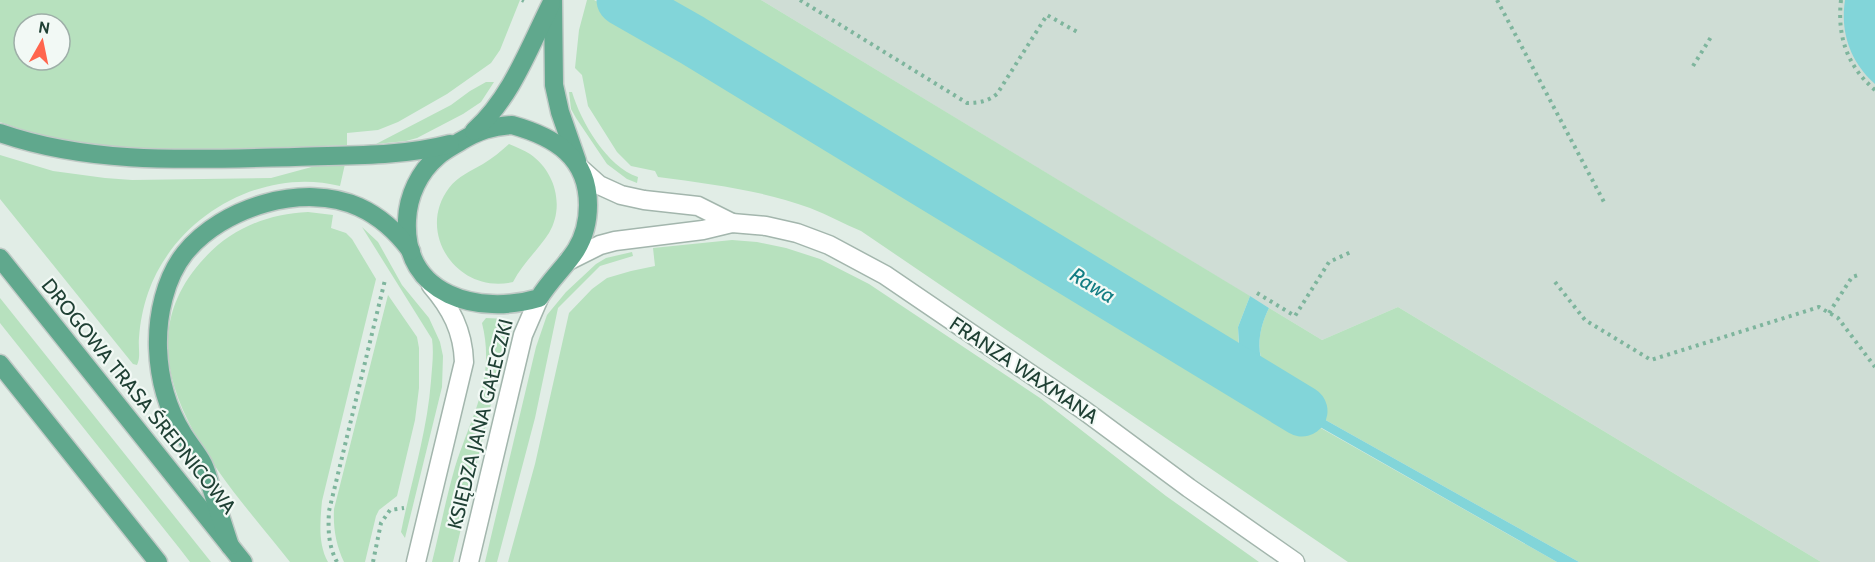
<svg xmlns="http://www.w3.org/2000/svg" width="1875" height="562" viewBox="0 0 1875 562" font-family="Cabin,sans-serif">
<rect width="100%" height="100%" fill="#e1ede6"/>
<path fill="#cfddd5" d="M761 0H1875V562H1821L1398 307 1322 340Z"/>
<g fill="#b7e1be" fill-rule="evenodd">
<path d="M0 0H520L500 50 491 63 447 94 398 122 378 130 347 133V145C232 149 110 164 0 122ZM24 24H60V60H24Z"/>
<path d="M587 0H594L637 21 914 180 1180 345 1282 406 1557 562H1348L861 231C844 224 828 215 810 208 761 190 710 184 658 177L655 171 631 166 617 152 588 106 582 75 575 68 579 30Z"/>
<path d="M647 0H761L1250 296 1238 327 1239 352 1215 348 941 177Z"/>
<path d="M486 82H494L481 102 463 114 417 138 406 141 376 144 451 105 470 91Z"/>
<path d="M569 92H572C581 122 607 167 638 177L637 183 627 179 607 164 576 118 571 109Z"/>
<path d="M509 144C516 147 524 150 530 154 555 171 565 206 549 233 538 250 523 263 513 282 458 295 415 233 449 188 458 176 471 171 483 164 493 158 501 151 509 144Z"/>
<path d="M0 155 53 171 105 178 132 180 271 178 319 165 345 164 340 186C262 166 174 217 148 293 143 308 140 322 139 338 138 347 141 357 137 365L133 364 0 199Z"/>
<path d="M308 212 333 215 331 228 346 233 352 239 376 279 322 501C320 522 318 544 328 562H290C228 483 111 366 200 263 228 230 265 214 308 212Z"/>
<path d="M362 227 378 242 402 285 429 318 440 342 443 356 442 387 405 538 401 532C411 482 427 433 431 381 432 367 434 353 432 339Z"/>
<path d="M732 240 757 242 786 248 820 259 869 284 1040 398 1166 496 1259 562H508L535 464 569 313 592 289 607 278 631 271 655 266 653 248Z"/>
<path d="M632 252 633 256 600 266 558 308 535 418 497 562H485L536 347 547 315 566 292 596 264 606 258Z"/>
<path d="M388 295 417 337 419 348V388L415 420 397 496 379 510 376 516 365 562H344C336 545 333 528 334 509Z"/>
<path d="M0 298 211 562H190L180 549 0 323Z"/>
<path d="M1398 307 1821 562H1579L1288 399 1291 393C1283 387 1270 380 1266 371 1255 350 1259 328 1269 308L1322 340Z"/>
<path d="M486 318 507 319 510 323 509 329 453 562H432C440 530 446 498 455 467 471 416 496 379 482 323Z"/>
</g>
<g fill="#82d5d9">
<path d="M1845 0H1875V84C1850 62 1840 32 1845 0Z"/>
<path d="M1250 296 1269 308C1259 328 1255 351 1266 372 1271 380 1283 387 1291 393L1288 399 1579 562H1557L1241 382 1238 327Z"/>
</g>
<g fill="none" stroke-linecap="round" stroke-linejoin="round">
<path stroke="#82d5d9" stroke-width="51" d="M622 0 692 40 1302 411"/>
<g stroke="#a3b6ad" stroke-width="21">
<g id="minor">
<path d="M580 168 599 185 621 195 644 200 698 206 732 223"/>
<path d="M568 261 600 245 615 241 703 230 732 223 766 226 797 233 829 245 885 275 1085 411 1189 488 1295 562"/>
<path d="M416 562 464 362C463 331 451 308 431 285"/>
<path d="M469 562 523 335 539 298"/>
</g>
</g>
<g stroke="#c0cac6" stroke-width="21">
<g id="major">
<path d="M553 1 554 85 560 112 577 161"/>
<path d="M512 125C555 137 588 157 588 205 588 221 584 237 576 250 565 267 550 280 539 298 479 316 403 296 407 220 408 196 419 172 438 156 445 150 453 146 461 141 478 131 492 126 512 125Z"/>
<path d="M474 131C511 98 529 48 551 4"/>
<path d="M0 133C95 166 197 159 295 157 347 155 400 157 450 144"/>
<path d="M0 258 243 562"/>
<path d="M0 364 158 562"/>
<path d="M230 546C224 528 218 509 212 490 209 482 207 472 203 464 198 454 189 444 183 434 167 408 159 378 158 348 157 316 165 278 185 253 222 207 304 182 359 207 381 217 397 232 411 251"/>
</g>
</g>
<g stroke="#7eb59d" stroke-width="4" stroke-dasharray="3 4.5" stroke-linecap="butt">
<path d="M522 0 524 1"/>
<path d="M800 0 967 103C980 103 988 101 997 94L1047 15 1079 33"/>
<path d="M1497 0 1604 202"/>
<path d="M1841 0C1837 36 1847 66 1875 90"/>
<path d="M1693 66 1711 37"/>
<path d="M1555 282 1585 320 1651 360 1819 307 1838 318 1875 367"/>
<path d="M1257 293 1295 316 1329 262 1351 252"/>
<path d="M1829 313 1852 277 1861 274"/>
<path d="M337 562C328 545 328 529 329 511L385 280"/>
<path d="M373 562 381 523 390 510 404 508"/>
</g>
<use href="#minor" stroke="#fff" stroke-width="18"/>
<use href="#major" stroke="#60a88d" stroke-width="18"/>
</g>
<g text-anchor="middle" dominant-baseline="central" stroke-width="4.5" stroke-linejoin="round" paint-order="stroke">
<g font-size="20" fill="#1f4034" stroke="#f2f9f5">
<text transform="translate(1024 370) rotate(34)">FRANZA WAXMANA</text>
<text transform="translate(139 396) rotate(51)">DROGOWA TRASA ŚREDNICOWA</text>
<text transform="translate(480 424) rotate(-76)">KSIĘDZA JANA GAŁECZKI</text>
</g>
<g font-size="21" font-style="italic" fill="#127d83" stroke="#f2f9f5">
<text transform="translate(1093 285) rotate(31)">Rawa</text>
</g>
</g>
<g transform="translate(42 42) rotate(9)"><circle r="28" fill="#f2f9f5" stroke="#9eafa8" stroke-width="1.5"/>
<path d="M0-4.5L10 22L0 15L-10 22Z" fill="#ff654d"/>
<text y="-9" font-size="16" font-weight="bold" text-anchor="middle" fill="#1f4034">N</text>
</g>
</svg>
